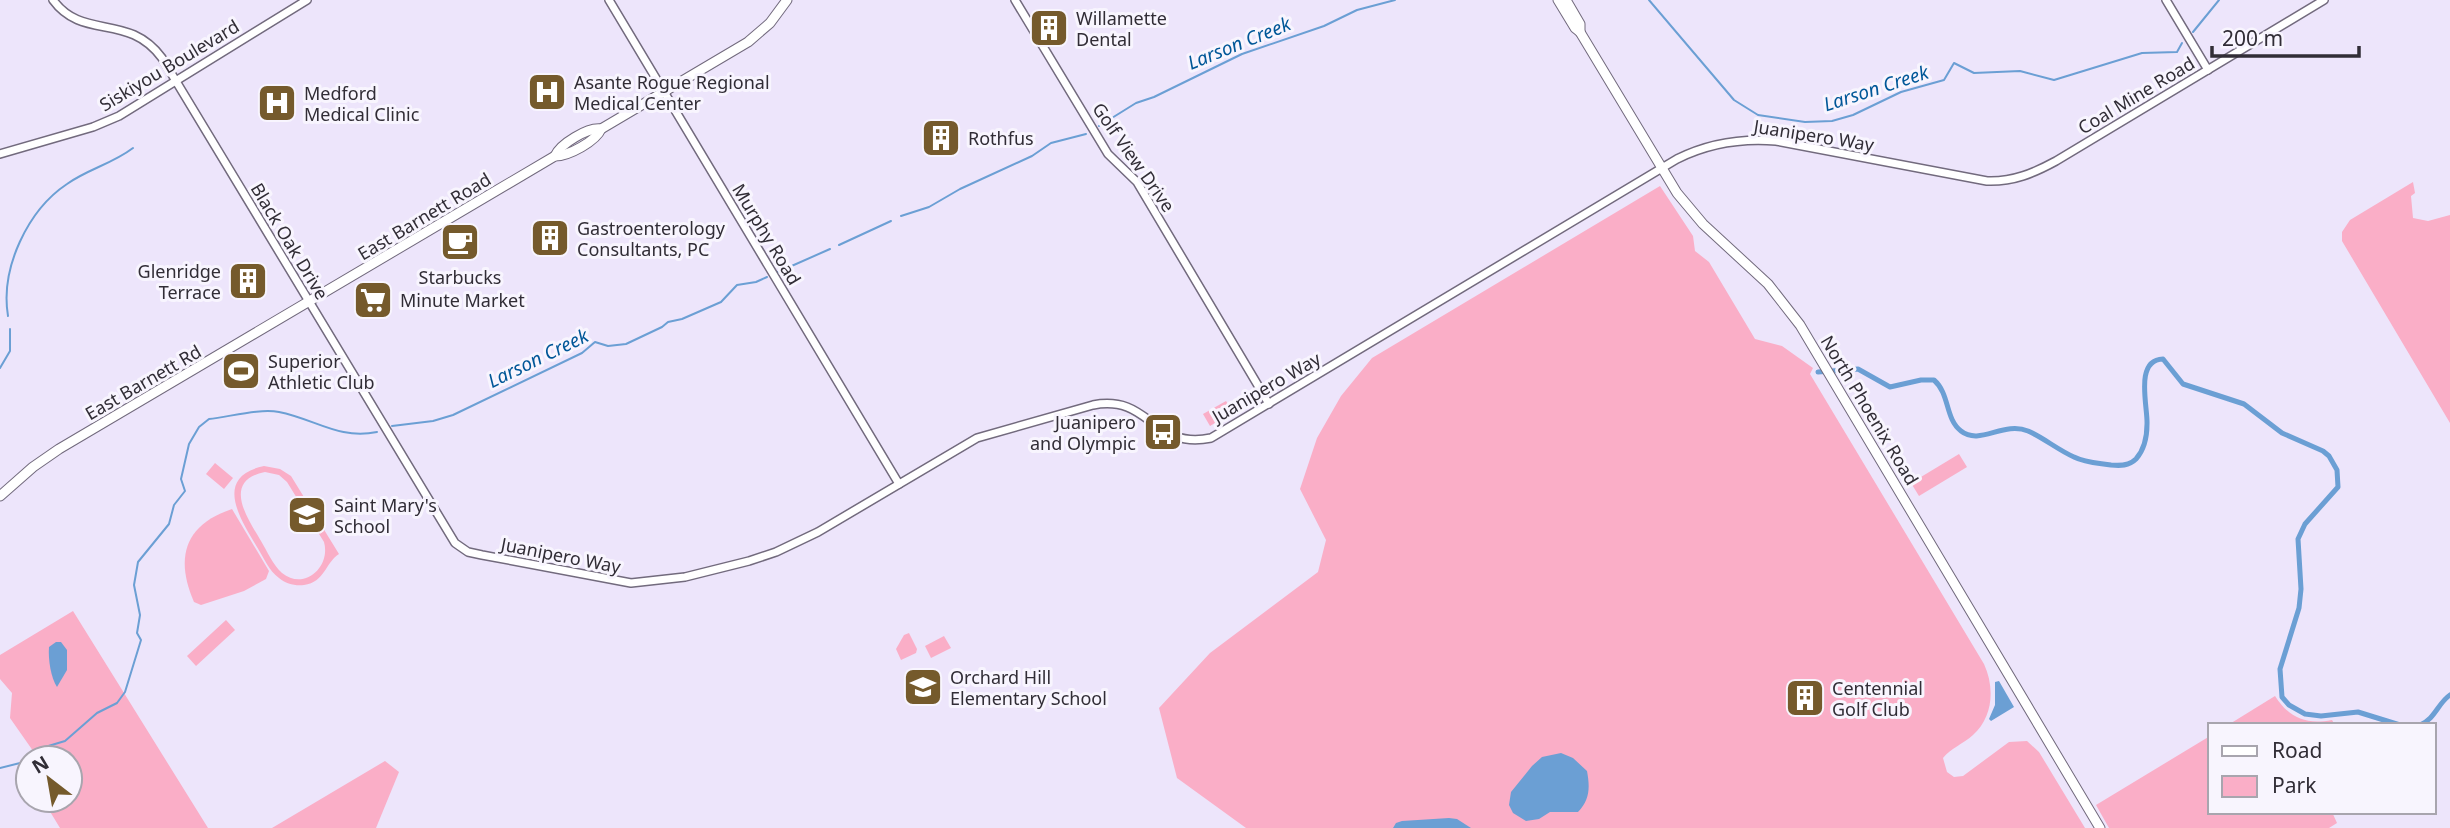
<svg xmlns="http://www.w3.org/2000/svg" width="2450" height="828" viewBox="0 0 2450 828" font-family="'Noto Sans',sans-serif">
<rect width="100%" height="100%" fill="#ede5fb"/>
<g fill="#faaec7" fill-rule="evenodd">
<path d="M2413 182 2415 193 2411 196 2413 218 2428 221 2450 215V423L2342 241V232L2350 220Z"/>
<path d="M1660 186 1693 236 1695 251 1709 262 1755 339 1782 346 1813 368 1810 374 1984 664C1995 688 1993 717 1973 735 1963 744 1951 748 1943 758L1947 772 1954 777 1963 776 2009 742 2027 741 2039 752 2085 828H1246L1177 778 1159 708 1210 653 1318 572 1326 540 1300 489 1317 438 1341 396 1372 358Z"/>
<path d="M1226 401 1233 412 1210 426 1203 414Z"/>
<path d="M1959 454 1967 467 1919 496 1911 483Z"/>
<path d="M215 463 233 478 224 489 206 474Z"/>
<path d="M264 466 280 469 291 476 339 554C325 563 325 582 304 585 295 586 286 584 279 578 269 571 264 558 257 547 241 520 212 477 264 466ZM265 472 279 475 287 482 324 542C331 567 304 591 282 573 273 565 267 551 261 541 248 519 221 481 265 472Z"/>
<path d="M232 509 269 571 266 579 244 591 201 605 194 602C175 558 184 525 232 509Z"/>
<path d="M73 611 208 828H60L43 800H70V758H38L10 718 12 693 0 679V655Z"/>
<path d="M226 620 235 630 196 666 187 656Z"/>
<path d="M909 633 917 649 916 653 901 660 896 649 904 635Z"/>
<path d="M944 636 951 648 931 658 925 646Z"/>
<path d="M2275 696C2289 718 2306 725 2332 720L2335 725H2228Z"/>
<path d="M2210 736V812H2332L2337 823 2329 828H2109L2096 805Z"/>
<path d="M385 761 399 772 376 828H272Z"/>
</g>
<g fill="#6b9fd4">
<path d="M56 642H61L67 650V670L57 687C51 678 48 660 49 647Z"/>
<path d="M1999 681 2014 707 1991 721 1989 719 1995 705V682Z"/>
<path d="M1561 753 1573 758 1587 771C1590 787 1590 800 1578 812H1550L1539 819 1526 821 1513 813 1509 805 1511 792 1532 766 1542 757Z"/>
<path d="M1449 818 1457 819 1471 828H1393L1396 823 1402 821Z"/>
</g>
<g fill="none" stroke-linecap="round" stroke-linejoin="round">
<g stroke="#6b9fd4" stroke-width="2">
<path d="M1649 0 1734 100 1758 115 1805 122 1832 121 1853 115 1901 92 1944 80 1954 63 1974 73 2020 71 2054 80 2142 53 2177 52 2182 43"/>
<path d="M2193 32 2219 0"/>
<path d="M1099 126 1136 103 1154 97 1242 54 1324 26 1357 10 1395 0"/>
<path d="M901 216 929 207 960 189 1032 156 1051 143 1086 134"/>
<path d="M839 245 891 221"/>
<path d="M778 272 830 249"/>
<path d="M8 316C0 268 28 210 67 184 88 169 112 164 133 148"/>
<path d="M0 368 10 351V329"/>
<path d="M392 426 433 421 453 415 582 353 595 342 608 346 626 344 662 327 668 322 682 319 721 302 737 285 756 282 767 277"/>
<path d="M33 758 45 747 65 741 97 713 117 703 125 692 141 640 137 633 140 615 134 585 138 562 169 524 174 505 185 491 181 479 189 444 199 427 209 419C229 417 260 408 279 412 315 419 339 440 377 432"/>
<path d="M0 768 28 761"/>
</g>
<g stroke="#6b9fd4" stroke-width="5">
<path d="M1818 372 1858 369 1890 387 1921 380H1934C1950 394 1945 419 1961 431 1980 446 2003 421 2028 431 2044 438 2058 450 2074 457 2086 463 2099 463 2111 465 2120 466 2129 466 2136 459 2144 450 2147 436 2147 424 2148 407 2134 360 2163 359L2183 384 2244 404 2282 433 2323 451 2329 456 2337 470 2338 487 2305 524 2298 539 2301 589 2299 608 2280 669 2282 697 2289 705 2305 714 2321 716 2358 712 2400 725"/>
<path d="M2420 725C2435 719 2438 703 2450 695"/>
</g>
<g stroke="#726a7d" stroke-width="10">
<g id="minor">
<path d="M53 0C83 41 128 12 162 58L455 543 468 552 482 555 631 583 685 577 749 561 776 552 818 532 977 438 1093 405C1151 394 1151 450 1211 438L1677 159C1709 143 1740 138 1776 141L1987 181C2013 182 2034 173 2056 161L2324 0"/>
<path d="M609 0 899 484"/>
<path d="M1015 0 1108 154 1137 182 1269 404"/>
<path d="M2166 0 2208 70"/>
<path d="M0 154 93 127 119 116 307 0"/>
</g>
</g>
<g stroke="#726a7d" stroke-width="11">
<g id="major">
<path d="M1558 0 1575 28 1580 32 1677 193 1703 224 1768 284 1800 325 2100 828"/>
<path d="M1566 0 1580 24V32"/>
<path d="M555 156C560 144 588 127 601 129"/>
<path d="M0 496 33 467 59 449 555 156C569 156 596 141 601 129L748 42 770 23 787 0"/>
</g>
</g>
<use href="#minor" stroke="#fff" stroke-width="7"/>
<use href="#major" stroke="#fff" stroke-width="9"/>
</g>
<defs>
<g id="building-square" transform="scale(2.0125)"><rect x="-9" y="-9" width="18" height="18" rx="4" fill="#755a2c" stroke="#f8f5fe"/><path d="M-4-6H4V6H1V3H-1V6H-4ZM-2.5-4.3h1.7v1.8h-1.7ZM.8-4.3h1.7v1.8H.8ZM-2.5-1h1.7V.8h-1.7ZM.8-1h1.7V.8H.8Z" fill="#fff"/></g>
<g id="hospital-square" transform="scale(2.0125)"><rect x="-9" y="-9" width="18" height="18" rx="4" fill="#755a2c" stroke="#f8f5fe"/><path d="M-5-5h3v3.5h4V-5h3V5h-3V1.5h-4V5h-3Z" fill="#fff"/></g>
<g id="cafe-square" transform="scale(2.0125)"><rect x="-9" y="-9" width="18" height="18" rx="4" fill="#755a2c" stroke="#f8f5fe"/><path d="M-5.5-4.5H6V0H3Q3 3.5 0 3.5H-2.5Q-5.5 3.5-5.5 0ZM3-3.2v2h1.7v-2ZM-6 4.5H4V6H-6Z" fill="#fff"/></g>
<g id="supermarket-square" transform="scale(2.0125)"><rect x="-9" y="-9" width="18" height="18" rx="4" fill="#755a2c" stroke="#f8f5fe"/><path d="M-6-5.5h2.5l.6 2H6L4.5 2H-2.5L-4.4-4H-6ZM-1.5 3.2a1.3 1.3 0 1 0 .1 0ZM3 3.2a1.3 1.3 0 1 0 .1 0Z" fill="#fff"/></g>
<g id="stadium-square" transform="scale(2.0125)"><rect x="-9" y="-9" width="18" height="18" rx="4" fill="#755a2c" stroke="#f8f5fe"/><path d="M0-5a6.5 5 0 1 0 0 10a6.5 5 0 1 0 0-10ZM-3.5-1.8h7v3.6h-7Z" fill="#fff"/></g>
<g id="bus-square" transform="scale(2.0125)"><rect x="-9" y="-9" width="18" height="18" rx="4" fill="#755a2c" stroke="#f8f5fe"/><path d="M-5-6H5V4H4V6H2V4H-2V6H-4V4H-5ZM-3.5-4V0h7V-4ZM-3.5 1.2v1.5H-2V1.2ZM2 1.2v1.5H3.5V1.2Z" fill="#fff"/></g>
<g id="school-square" transform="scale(2.0125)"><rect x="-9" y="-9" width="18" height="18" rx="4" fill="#755a2c" stroke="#f8f5fe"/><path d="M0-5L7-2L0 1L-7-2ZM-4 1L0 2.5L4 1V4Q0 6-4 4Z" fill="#fff"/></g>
</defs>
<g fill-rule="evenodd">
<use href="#building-square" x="1049" y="28"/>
<use href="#hospital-square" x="547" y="92"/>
<use href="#hospital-square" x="277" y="103"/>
<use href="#building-square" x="941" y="138"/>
<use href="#building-square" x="550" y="238"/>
<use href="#cafe-square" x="460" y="242"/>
<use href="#building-square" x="248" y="281"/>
<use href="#supermarket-square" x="373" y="300"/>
<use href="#stadium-square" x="241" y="371"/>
<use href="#bus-square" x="1163" y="432"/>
<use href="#school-square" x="307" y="515"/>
<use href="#school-square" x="923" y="687"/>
<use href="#building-square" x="1805" y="698"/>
</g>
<g text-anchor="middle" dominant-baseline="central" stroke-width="6" stroke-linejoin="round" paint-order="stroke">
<g font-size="18" fill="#312d36" stroke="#f8f5fe" text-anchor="start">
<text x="1076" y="18">Willamette<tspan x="1076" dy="21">Dental</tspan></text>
<text x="574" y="82">Asante Rogue Regional<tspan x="574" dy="21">Medical Center</tspan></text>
<text x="304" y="93">Medford<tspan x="304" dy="21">Medical Clinic</tspan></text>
<text x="968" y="138">Rothfus</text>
<text x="577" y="228">Gastroenterology<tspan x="577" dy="21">Consultants, PC</tspan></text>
<text x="221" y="271" text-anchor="end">Glenridge<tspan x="221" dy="21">Terrace</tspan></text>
<text x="460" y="277" text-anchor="middle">Starbucks</text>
<text x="400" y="300">Minute Market</text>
<text x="268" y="361">Superior<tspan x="268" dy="21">Athletic Club</tspan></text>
<text x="1136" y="422" text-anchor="end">Juanipero<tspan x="1136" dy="21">and Olympic</tspan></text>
<text x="334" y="505">Saint Mary's<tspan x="334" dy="21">School</tspan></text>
<text x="950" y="677">Orchard Hill<tspan x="950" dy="21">Elementary School</tspan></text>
<text x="1832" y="688">Centennial<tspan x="1832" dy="21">Golf Club</tspan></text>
</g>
<g font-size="18" fill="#312d36" stroke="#f8f5fe">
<text transform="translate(169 65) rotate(-31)">Siskiyou Boulevard</text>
<text transform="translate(2136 95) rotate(-31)">Coal Mine Road</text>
<text transform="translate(1814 135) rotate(9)">Juanipero Way</text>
<text transform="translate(1134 157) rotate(55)">Golf View Drive</text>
<text transform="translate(424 216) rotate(-31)">East Barnett Road</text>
<text transform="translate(767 234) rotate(59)">Murphy Road</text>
<text transform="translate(290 241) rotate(59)">Black Oak Drive</text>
<text transform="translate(143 382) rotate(-30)">East Barnett Rd</text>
<text transform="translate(1266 387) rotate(-30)">Juanipero Way</text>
<text transform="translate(1870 410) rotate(59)">North Phoenix Road</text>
<text transform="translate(561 555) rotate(11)">Juanipero Way</text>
</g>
<g font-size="19" font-style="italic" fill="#005798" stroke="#f8f5fe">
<text transform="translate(1239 43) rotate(-22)">Larson Creek</text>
<text transform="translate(1876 88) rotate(-18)">Larson Creek</text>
<text transform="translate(538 358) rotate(-26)">Larson Creek</text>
</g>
</g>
<rect x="2208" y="723" width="228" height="91" fill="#f8f5fe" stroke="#a8a5ae" stroke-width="2"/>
<rect x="2222" y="746" width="35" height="10" fill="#ffffff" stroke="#a8a5ae" stroke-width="2"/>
<text x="2272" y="758" font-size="21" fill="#312d36">Road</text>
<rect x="2222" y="776" width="35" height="21" fill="#faaec7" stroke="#a8a5ae" stroke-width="2"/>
<text x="2272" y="793" font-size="21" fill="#312d36">Park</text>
<g transform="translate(49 779) rotate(329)"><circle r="33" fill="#f8f5fe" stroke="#a8a5ae" stroke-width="2"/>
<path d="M0-5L12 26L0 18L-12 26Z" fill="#755a2c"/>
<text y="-10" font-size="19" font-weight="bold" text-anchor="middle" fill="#312d36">N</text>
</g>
<path d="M2212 46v10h147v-10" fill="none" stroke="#312d36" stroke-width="3.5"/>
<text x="2222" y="46" font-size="21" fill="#312d36" stroke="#f8f5fe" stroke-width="5" paint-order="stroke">200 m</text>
</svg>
